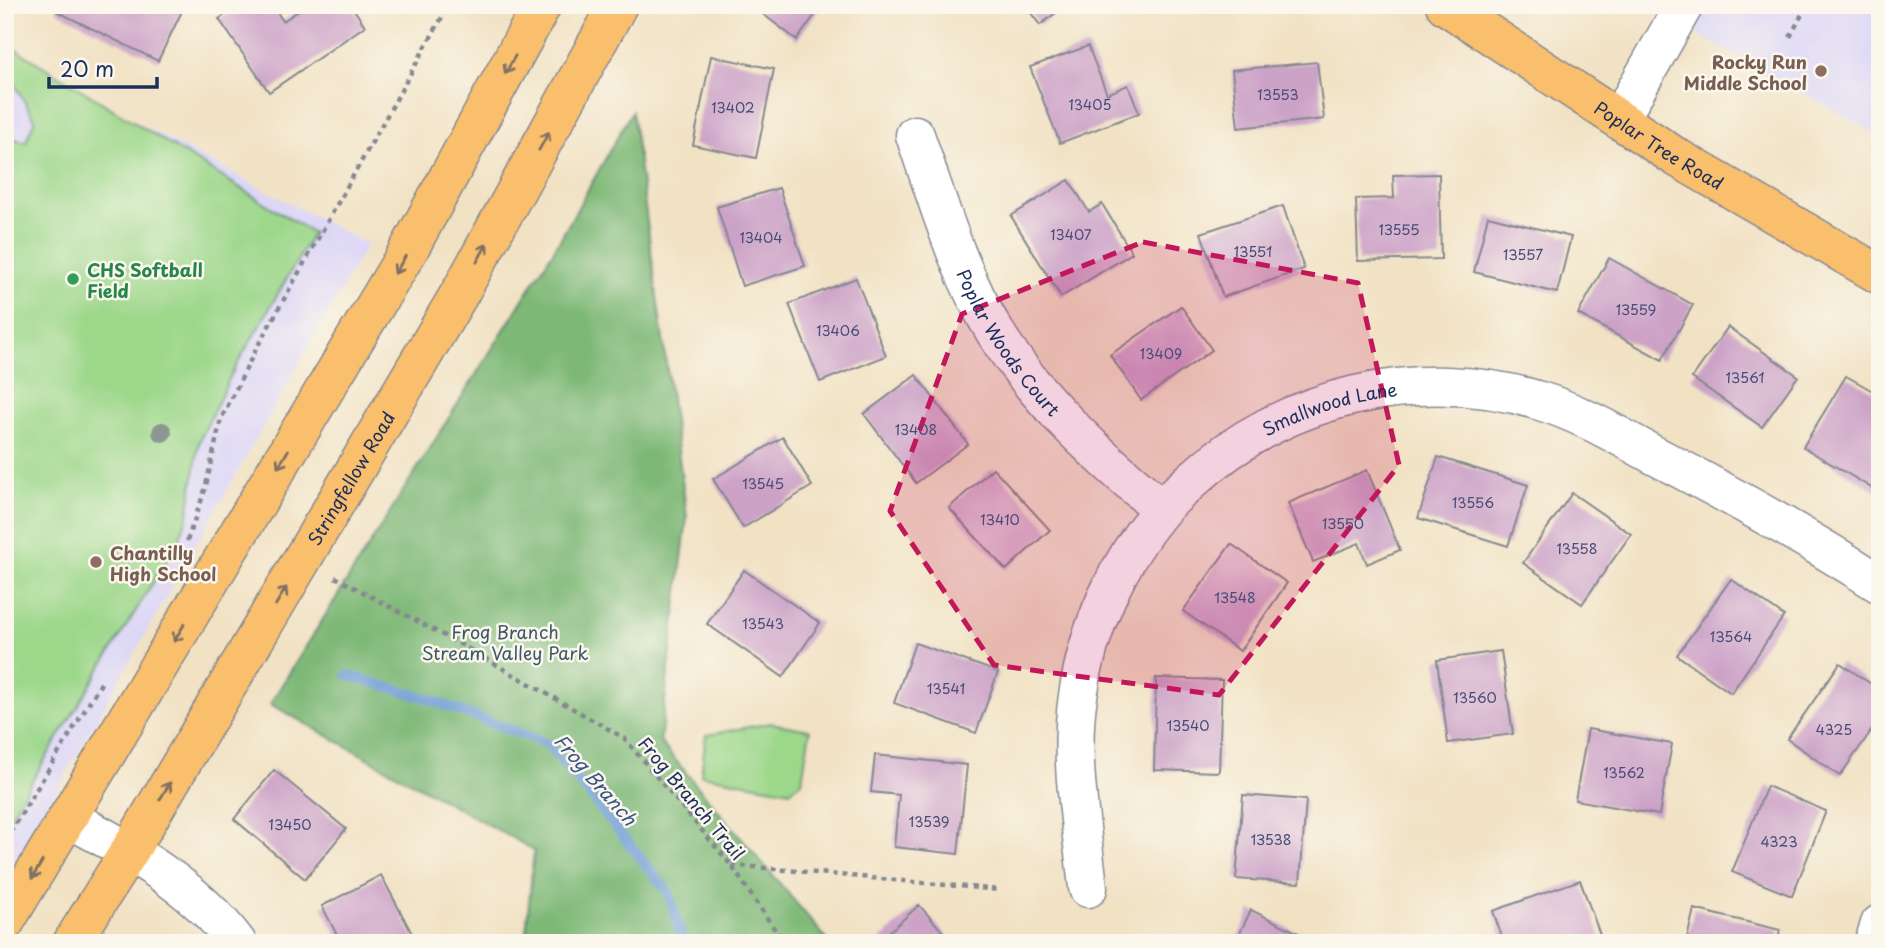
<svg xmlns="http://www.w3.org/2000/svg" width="1885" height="948" viewBox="0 0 1885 948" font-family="'Playpen Sans',sans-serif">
<rect width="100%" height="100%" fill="#fbf7ec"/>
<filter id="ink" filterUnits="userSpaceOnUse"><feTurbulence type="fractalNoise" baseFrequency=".0143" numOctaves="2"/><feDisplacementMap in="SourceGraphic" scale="14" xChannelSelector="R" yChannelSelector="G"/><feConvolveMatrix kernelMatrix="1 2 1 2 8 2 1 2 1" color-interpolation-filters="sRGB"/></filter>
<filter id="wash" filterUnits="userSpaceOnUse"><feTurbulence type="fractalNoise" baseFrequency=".00686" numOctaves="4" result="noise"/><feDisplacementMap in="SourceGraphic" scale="28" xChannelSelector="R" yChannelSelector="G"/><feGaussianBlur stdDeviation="1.57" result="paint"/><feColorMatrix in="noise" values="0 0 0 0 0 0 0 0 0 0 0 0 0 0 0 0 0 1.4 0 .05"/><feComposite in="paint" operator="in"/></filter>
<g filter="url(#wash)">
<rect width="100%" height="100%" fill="#f1e2c4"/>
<g fill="#dbd6f7">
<path d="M1644 5H1880V136Z"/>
<path d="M5 53 367 244 5 881Z"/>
</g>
<g fill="#9cd78a" stroke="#5c8374" stroke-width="2">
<path d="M9 45 313 233 231 375 199 442 188 515 179 540 5 825V136L26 142 35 120 5 67V46Z"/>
<path d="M770 723 810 730 802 781 790 791 701 775 706 735Z"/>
</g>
<path fill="#7db876" stroke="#4c746a" stroke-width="2" d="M632 111 687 517 660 742 830 943H525L534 850 270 704 557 245Z"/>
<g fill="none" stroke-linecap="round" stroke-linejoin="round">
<path stroke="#6d9cd5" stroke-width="10" d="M347 675 423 697 548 744 669 893 683 943"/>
</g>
<g id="blocks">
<g fill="#cca2c7">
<path d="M59 5H180L184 7 158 61 56 11Z"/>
<path d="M239 5H272L283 21 307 5H351L365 26 269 92 219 19Z"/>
<path d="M751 5H822L797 40Z"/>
<path d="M1025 5H1066L1040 25Z"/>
<path d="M1088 46 1107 94 1128 85 1139 113 1060 143 1030 67Z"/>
<path d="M711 56 774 69 756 158 693 145Z"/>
<path d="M1317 62 1324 119 1238 128 1232 70Z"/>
<path d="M1439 174 1441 259 1358 261 1356 199 1394 198 1393 175Z"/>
<path d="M1069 180 1089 212 1102 204 1132 253 1061 297 1011 216Z"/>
<path d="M779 188 805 266 742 286 717 207Z"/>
<path d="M1283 206 1304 269 1223 297 1201 233Z"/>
<path d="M1488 216 1571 237 1557 293 1474 272Z"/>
<path d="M1609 258 1693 305 1662 360 1578 314Z"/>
<path d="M856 278 886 356 820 382 789 304Z"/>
<path d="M1181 306 1212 350 1141 400 1110 355Z"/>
<path d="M1728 327 1798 376 1762 427 1692 378Z"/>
<path d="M916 375 968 444 916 483 864 414Z"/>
<path d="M1846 376 1880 395V493L1803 447Z"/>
<path d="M783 437 812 486 743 528 713 479Z"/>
<path d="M1438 457 1528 485 1508 546 1418 518Z"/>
<path d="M993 468 1050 530 1006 570 949 508Z"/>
<path d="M1367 470 1400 550 1367 564 1359 543 1313 562 1288 503Z"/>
<path d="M1572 493 1631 534 1582 604 1523 563Z"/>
<path d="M1231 544 1287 583 1240 651 1183 611Z"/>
<path d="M744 570 820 623 783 677 707 624Z"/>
<path d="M1731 579 1784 616 1731 693 1677 655Z"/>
<path d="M915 643 998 672 976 733 894 703Z"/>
<path d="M1501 651 1513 734 1448 743 1437 660Z"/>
<path d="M1840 663 1880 690V718L1840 776 1787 739Z"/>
<path d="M1156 678 1222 680 1219 772 1154 770Z"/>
<path d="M1588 729 1672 744 1659 815 1575 800Z"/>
<path d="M875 755 967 765 958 854 894 847 899 795 871 792Z"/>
<path d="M274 770 346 829 305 879 234 819Z"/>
<path d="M1767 786 1826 811 1792 896 1732 872Z"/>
<path d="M1243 795 1306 800 1300 883 1236 879Z"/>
<path d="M381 875 417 943H341L322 906Z"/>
<path d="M1580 880 1603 943H1504L1493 911Z"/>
<path d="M919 905 953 943H877Z"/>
<path d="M1694 909 1780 930 1777 943H1686Z"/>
<path d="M1251 910 1309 938 1307 943H1235Z"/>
</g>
</g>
</g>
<g filter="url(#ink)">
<use href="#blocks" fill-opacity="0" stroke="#868891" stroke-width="2"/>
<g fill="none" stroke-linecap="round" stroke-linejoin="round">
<g stroke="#868891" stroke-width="41">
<g id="minor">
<path d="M1619 120 1684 5"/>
<path id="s1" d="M915 135C938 201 958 272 995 332 1038 402 1099 456 1162 509"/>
<path d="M68 818C129 850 195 886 237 943"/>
<path id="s2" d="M1088 888C1082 826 1068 758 1078 696 1088 628 1117 563 1161 510 1169 500 1181 491 1191 481 1283 396 1419 364 1540 401 1580 413 1617 435 1654 455 1731 495 1807 537 1880 584"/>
<path d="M1874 943 1880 924"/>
</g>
</g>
<g stroke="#868891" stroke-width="41">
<g id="major">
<path id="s3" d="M1445 5 1676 157 1880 275"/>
<path d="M5 922 408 251 542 5"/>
<path id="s4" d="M72 943 130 850 461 291 618 5"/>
</g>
</g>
<g stroke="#868891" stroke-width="4.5" stroke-dasharray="5 5" stroke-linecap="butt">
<path d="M1790 37 1807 5"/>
<path d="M187 541 205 490 221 419 256 349 449 5"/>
<path d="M335 577 469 649 624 738 731 865 784 943"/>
<path d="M5 841 103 680"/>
<path d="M732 865 1000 890"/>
</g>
<use href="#minor" stroke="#fff" stroke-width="38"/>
<use href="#major" stroke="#f9bf6c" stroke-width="38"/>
</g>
<circle fill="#8d9792" cx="162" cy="432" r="10"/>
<defs><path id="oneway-shaft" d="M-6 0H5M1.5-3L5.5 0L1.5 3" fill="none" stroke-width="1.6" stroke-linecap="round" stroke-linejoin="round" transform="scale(1.75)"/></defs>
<g stroke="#7f7064">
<use href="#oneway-shaft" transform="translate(510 65) rotate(119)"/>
<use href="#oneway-shaft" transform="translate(544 141) rotate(-61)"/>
<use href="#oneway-shaft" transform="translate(482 253) rotate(-61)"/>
<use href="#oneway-shaft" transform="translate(400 265) rotate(121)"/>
<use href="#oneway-shaft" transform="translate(283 459) rotate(121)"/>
<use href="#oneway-shaft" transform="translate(281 596) rotate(-59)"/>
<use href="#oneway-shaft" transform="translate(179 633) rotate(121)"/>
<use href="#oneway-shaft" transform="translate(165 791) rotate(-59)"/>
<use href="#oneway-shaft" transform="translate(37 870) rotate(121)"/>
</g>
</g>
<path fill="#c2185b" fill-opacity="0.2" stroke="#c2185b" stroke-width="5" stroke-dasharray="14 9" stroke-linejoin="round" d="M1143 242 1358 283 1399 465 1219 695 994 665 890 511 962 314Z"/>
<g fill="#8d6e63" stroke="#fbf7ec" stroke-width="2.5">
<circle cx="1821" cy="71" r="7"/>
<circle cx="96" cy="562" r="7"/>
</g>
<circle fill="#2e9e5b" stroke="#fbf7ec" stroke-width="2.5" cx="73" cy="279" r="7"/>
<g text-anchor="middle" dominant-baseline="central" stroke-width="5" stroke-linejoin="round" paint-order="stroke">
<g font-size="14" fill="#474c78">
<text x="1278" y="94">13553</text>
<text x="1090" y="104">13405</text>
<text x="733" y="107">13402</text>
<text x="1399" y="229">13555</text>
<text x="1071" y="234">13407</text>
<text x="761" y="237">13404</text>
<text x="1253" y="251">13551</text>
<text x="1523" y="254">13557</text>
<text x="1636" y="309">13559</text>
<text x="838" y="330">13406</text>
<text x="1161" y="353">13409</text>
<text x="1745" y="377">13561</text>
<text x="916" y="429">13408</text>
<text x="763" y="483">13545</text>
<text x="1473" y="502">13556</text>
<text x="1000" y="519">13410</text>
<text x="1343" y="523">13550</text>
<text x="1577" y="548">13558</text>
<text x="1235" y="597">13548</text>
<text x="763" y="623">13543</text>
<text x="1731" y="636">13564</text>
<text x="946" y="688">13541</text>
<text x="1475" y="697">13560</text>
<text x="1188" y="725">13540</text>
<text x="1834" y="729">4325</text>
<text x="1624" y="772">13562</text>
<text x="929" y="821">13539</text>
<text x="290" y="824">13450</text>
<text x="1271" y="839">13538</text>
<text x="1779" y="841">4323</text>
</g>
<g font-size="18" font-weight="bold" fill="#785e54" stroke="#fbf7ec" text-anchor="end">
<text x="1807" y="61">Rocky Run<tspan x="1807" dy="21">Middle School</tspan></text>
<text x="110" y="552" text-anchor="start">Chantilly<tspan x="110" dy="21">High School</tspan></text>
</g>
<g font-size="18" fill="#1b2f5e" stroke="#fbf7ec">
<text stroke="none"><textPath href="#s3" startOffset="256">Poplar Tree Road</textPath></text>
<text stroke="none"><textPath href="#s1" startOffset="229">Poplar Woods Court</textPath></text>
<text stroke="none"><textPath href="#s2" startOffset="600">Smallwood Lane</textPath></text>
<text stroke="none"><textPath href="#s4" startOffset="542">Stringfellow Road</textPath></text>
<text transform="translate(692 798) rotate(50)">Frog Branch Trail</text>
</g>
<g font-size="18" font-weight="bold" fill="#27864d" stroke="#fbf7ec" text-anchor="start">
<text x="87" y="269">CHS Softball<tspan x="87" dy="21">Field</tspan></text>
</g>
<g font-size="18" fill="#3b5969" stroke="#fbf7ec">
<text x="505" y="631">Frog Branch<tspan x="505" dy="21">Stream Valley Park</tspan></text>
</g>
<g font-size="19" font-style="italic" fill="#385588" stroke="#fbf7ec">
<text transform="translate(596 779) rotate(49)">Frog Branch</text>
</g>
</g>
<rect width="1885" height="948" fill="none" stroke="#fbf7ec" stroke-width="28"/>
<path d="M49 77v10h108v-10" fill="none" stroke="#1b2f5e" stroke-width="3.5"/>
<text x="60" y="77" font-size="21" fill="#1b2f5e" stroke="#fbf7ec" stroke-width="5" paint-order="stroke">20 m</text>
</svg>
